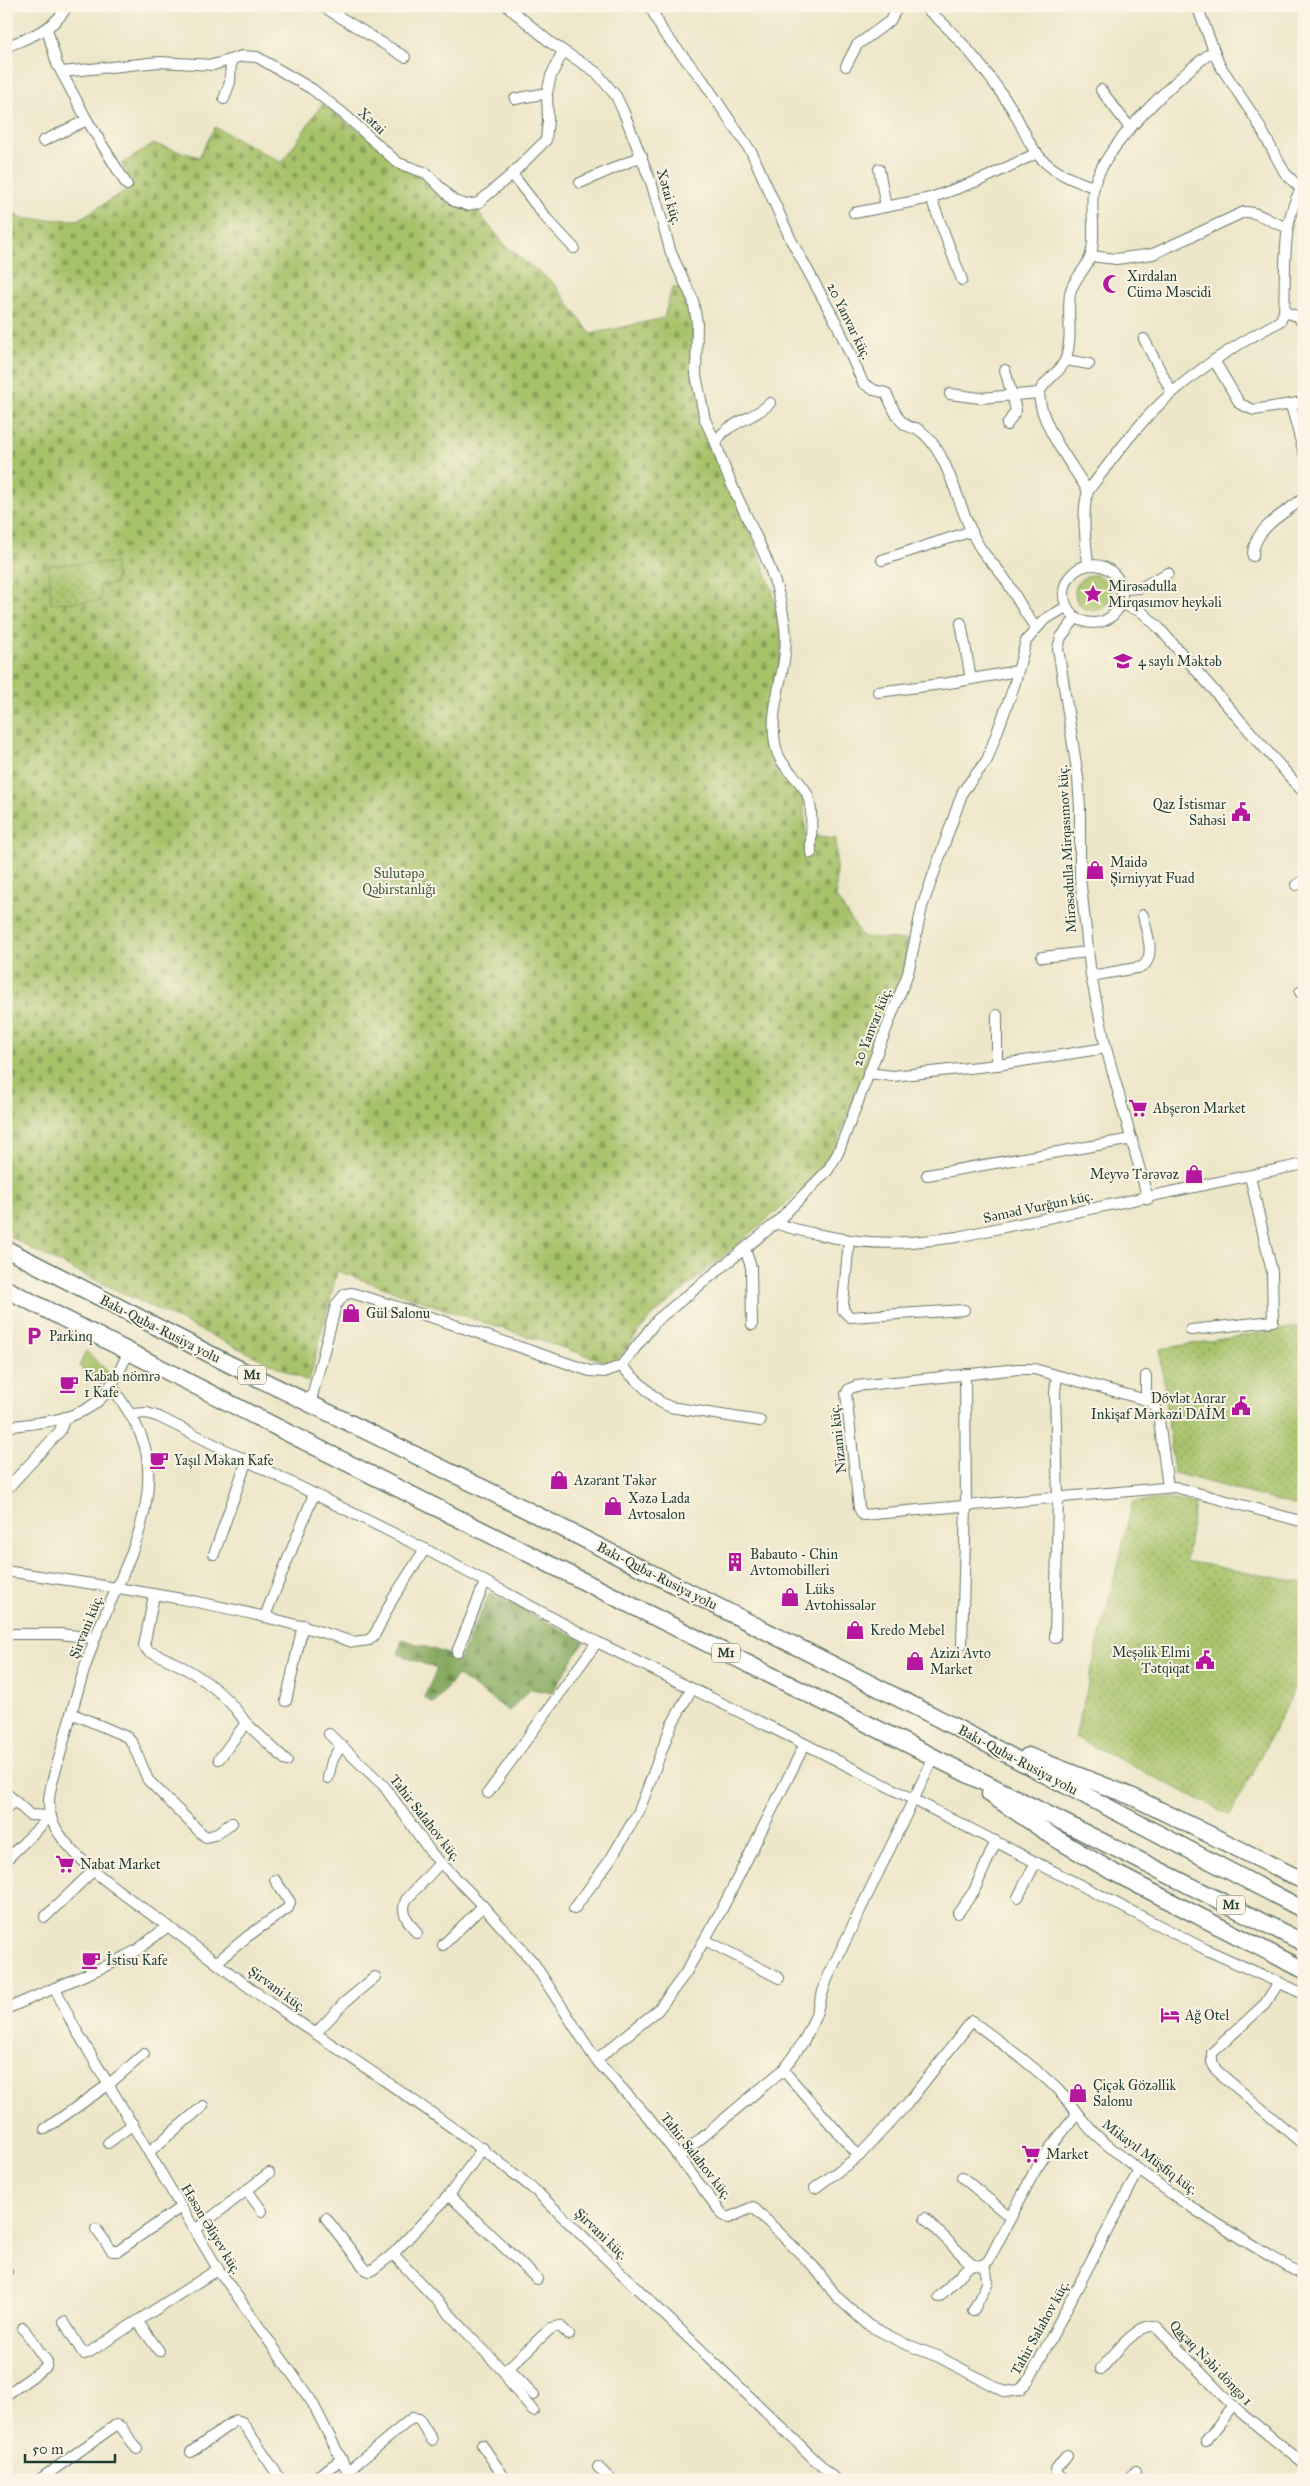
<svg xmlns="http://www.w3.org/2000/svg" width="1310" height="2486" viewBox="0 0 1310 2486" font-family="'IM FELL Great Primer',serif">
<defs>
<pattern id="forest-firs" width="22" height="20" patternUnits="userSpaceOnUse" patternTransform="scale(1.25)"><rect width="22" height="20" fill="#85a95e"/><path d="M5 1l3.5 6h-7zM16 11l3.5 6h-7z" fill="#6c8b4e"/></pattern>
<pattern id="cemetery-stones" width="16" height="16" patternUnits="userSpaceOnUse" patternTransform="scale(1.25)"><rect width="16" height="16" fill="#a7c36a"/><path d="M2 7V4a2 2 0 0 1 4 0v3zM10 15v-3a2 2 0 0 1 4 0v3z" fill="#87a058"/></pattern>
<pattern id="park-dots" width="8" height="8" patternUnits="userSpaceOnUse" patternTransform="scale(1.25)"><rect width="8" height="8" fill="#a7c36a"/><path d="M2 2h.1M6 6h.1" fill="none" stroke="#87a058" stroke-width="1.8" stroke-linecap="round"/></pattern>
</defs>
<rect width="100%" height="100%" fill="#fcf5e5"/>
<filter id="ink" filterUnits="userSpaceOnUse"><feTurbulence type="fractalNoise" baseFrequency=".02" numOctaves="2"/><feDisplacementMap in="SourceGraphic" scale="10" xChannelSelector="R" yChannelSelector="G"/><feConvolveMatrix kernelMatrix="1 2 1 2 8 2 1 2 1" color-interpolation-filters="sRGB"/></filter>
<filter id="wash" filterUnits="userSpaceOnUse"><feTurbulence type="fractalNoise" baseFrequency=".0096" numOctaves="4" result="noise"/><feDisplacementMap in="SourceGraphic" scale="20" xChannelSelector="R" yChannelSelector="G"/><feGaussianBlur stdDeviation="1.12" result="paint"/><feColorMatrix in="noise" values="0 0 0 0 0 0 0 0 0 0 0 0 0 0 0 0 0 1.4 0 .05"/><feComposite in="paint" operator="in"/></filter>
<g filter="url(#wash)">
<rect width="100%" height="100%" fill="#ede6c8"/>
<g fill="#a7c36a" stroke="#63804f">
<circle cx="1093" cy="593" r="18"/>
<path d="M86 1351 109 1373 101 1385 79 1366Z"/>
</g>
<path fill="url(#forest-firs)" stroke="#527349" d="M490 1593 584 1641 552 1693 531 1689 509 1711 457 1675 434 1704 424 1697 437 1669 398 1654 402 1639 460 1658Z"/>
<path fill="url(#cemetery-stones)" stroke="#63804f" d="M322 104 419 175 457 207 476 210 506 246 554 284 591 334 664 318 672 288 683 287 688 303 708 431 760 557 772 590 782 638 780 662 767 725 775 764 803 795 806 835 836 838V897L862 937 908 940 904 973 868 1061 833 1154 799 1192 650 1318 614 1364 476 1320 337 1271 309 1382 37 1252 6 1234V209L25 219 78 220 134 185 121 164 154 144 199 157 215 127 282 163Z"/>
<g fill="url(#park-dots)" stroke="#63804f">
<path d="M115 563 116 584H100L101 601 51 603 49 565Z"/>
<path d="M1304 1326V1508L1174 1473 1160 1349Z"/>
<path d="M1169 1499 1195 1504 1186 1561 1304 1583V1672L1230 1815 1075 1737 1133 1502Z"/>
</g>
</g>
<g filter="url(#ink)">
<g fill="none" stroke-linecap="round" stroke-linejoin="round">
<g stroke="#677868" stroke-width="12">
<g id="minor">
<path d="M322 6 405 57"/>
<path d="M507 6 551 43 596 72 616 96 624 113 652 185 671 253 693 300 697 323 696 375 705 420 716 443"/>
<path d="M650 6 663 32 702 79 752 153 791 240 837 324 863 383 874 390 886 393C893 406 898 428 916 428 949 446 959 515 979 546 986 558 997 567 1005 579 1016 595 1023 612 1036 628"/>
<path d="M923 6C956 32 982 65 1006 100 1016 113 1022 129 1030 143 1042 167 1070 180 1094 187"/>
<path d="M47 29 57 64 87 120 127 185"/>
<path d="M6 47C28 37 55 30 67 6"/>
<path d="M846 66 857 45 890 21 898 6"/>
<path d="M62 72 159 62 213 65 242 56 257 57 312 89 345 115 398 163 426 173 454 201 467 205 478 203 512 174 546 140 548 120 547 93 551 76 563 51"/>
<path d="M1101 90 1130 128"/>
<path d="M224 99 230 82 231 60"/>
<path d="M515 99 547 93"/>
<path d="M43 141 87 120"/>
<path d="M879 169 886 207"/>
<path d="M512 174 546 218 574 248"/>
<path d="M580 183 642 156"/>
<path d="M931 198 962 280"/>
<path d="M854 213 931 198 985 178 1037 153"/>
<path d="M1091 256 1116 259 1153 254 1244 212C1260 211 1271 224 1288 227"/>
<path d="M1284 312 1297 316 1304 324"/>
<path d="M1144 339 1172 393"/>
<path d="M1066 360 1089 364"/>
<path d="M1214 360 1240 404 1254 410 1304 402"/>
<path d="M1005 370 1016 410 1007 425"/>
<path d="M1039 393C1040 425 1071 463 1088 491"/>
<path d="M950 394 980 398 1039 393C1045 379 1061 373 1066 358 1073 337 1067 315 1070 294 1072 279 1088 269 1091 254 1097 232 1089 208 1094 186 1105 144 1178 77 1213 51"/>
<path d="M770 403C754 420 725 422 716 443 735 507 777 558 785 627 790 666 768 704 775 743 779 767 793 771 805 790 815 806 810 835 811 853"/>
<path d="M1291 405 1304 453"/>
<path d="M1253 556C1252 529 1285 513 1304 498"/>
<path d="M882 560 972 531"/>
<circle cx="1093" cy="594" r="29"/>
<path d="M1088 565C1086 541 1081 514 1088 491 1114 457 1140 420 1173 392 1204 365 1239 343 1275 324L1281 320 1284 312C1286 274 1281 222 1301 189L1285 173 1255 118 1219 64 1197 6"/>
<path d="M1122 589 1140 588 1168 573"/>
<path d="M1121 604 1142 612 1159 628 1304 793"/>
<path d="M1076 618 1061 637 1058 648 1078 777 1080 808V877L1091 976 1106 1048 1148 1199"/>
<path d="M961 623 971 679"/>
<path d="M878 692 949 683 1017 671"/>
<path d="M1296 885 1304 881"/>
<path d="M1042 957 1088 952"/>
<path d="M1091 976 1142 967C1157 956 1146 932 1143 915"/>
<path d="M1300 992 1304 991"/>
<path d="M997 1015V1065"/>
<path d="M868 1073 893 1076 997 1065 1106 1048"/>
<path d="M927 1175 1132 1139"/>
<path d="M776 1223C791 1229 806 1232 821 1235 872 1246 906 1244 957 1237L1304 1164"/>
<path d="M849 1241 843 1304V1310L850 1317 964 1310"/>
<path d="M745 1249 751 1267 752 1325"/>
<path d="M1191 1330 1273 1321 1272 1272 1250 1176"/>
<path d="M621 1366 660 1402 670 1407 760 1421"/>
<path d="M111 1385C126 1408 143 1430 147 1457 156 1522 116 1583 94 1641 80 1679 70 1717 60 1755 54 1777 43 1801 53 1823 73 1864 141 1906 177 1933 209 1957 240 1982 273 2004 361 2066 452 2123 536 2191L836 2480"/>
<path d="M1146 1400V1376"/>
<path d="M310 1404 336 1305 345 1294 352 1293 437 1319 590 1371 604 1372 621 1366 657 1320 776 1223 828 1170 838 1153 908 973 922 907 963 791 987 760 1014 686 1026 641 1044 620 1066 607"/>
<path d="M131 1414 147 1413 159 1417 425 1549 597 1642 805 1744 1207 1950 1304 1994"/>
<path d="M6 1427C38 1422 81 1422 104 1395 115 1383 121 1366 129 1352"/>
<path d="M1168 1487 1158 1413 1152 1402 1146 1400 1034 1369H1018L856 1386 849 1389 846 1394 859 1508 863 1515 1175 1487 1304 1522"/>
<path d="M6 1490 60 1431 65 1417"/>
<path d="M214 1554 247 1460"/>
<path d="M6 1571C123 1588 241 1605 353 1642L369 1640 375 1634 392 1600 425 1549"/>
<path d="M154 1595 144 1646 148 1651C187 1666 223 1688 246 1723L219 1759"/>
<path d="M265 1616 314 1494"/>
<path d="M6 1634H60L95 1638"/>
<path d="M1055 1638 1058 1498 1055 1392 1057 1376"/>
<path d="M962 1644 966 1505 965 1374"/>
<path d="M457 1652 485 1582"/>
<path d="M286 1701 303 1625"/>
<path d="M71 1713 127 1737 133 1744 148 1780 201 1833 206 1837 214 1835 232 1823"/>
<path d="M246 1723 287 1761"/>
<path d="M329 1734 384 1786 432 1854 483 1906 533 1962 596 2060 647 2116 723 2215 729 2218 753 2207 814 2267 837 2297 868 2325 903 2343 939 2357 1005 2392 1020 2390 1030 2378 1139 2170"/>
<path d="M328 1778 332 1761 341 1745"/>
<path d="M6 1793 30 1815 51 1816"/>
<path d="M488 1793 597 1642"/>
<path d="M6 1808 15 1801"/>
<path d="M6 1860 51 1816"/>
<path d="M1018 1897 1036 1862"/>
<path d="M574 1909 610 1860 639 1811 671 1726 691 1690"/>
<path d="M958 1913 974 1891 996 1841"/>
<path d="M45 1917 94 1870"/>
<path d="M417 1933C409 1922 400 1914 406 1900L440 1863"/>
<path d="M705 1940 779 1978"/>
<path d="M443 1945 483 1906"/>
<path d="M217 1962 248 1936 288 1908 290 1902 275 1880"/>
<path d="M1279 1982 1265 2004 1212 2053V2062L1216 2070 1304 2145"/>
<path d="M55 1988 72 2023 218 2269 312 2402 352 2480"/>
<path d="M6 2009 115 1962 137 1950 168 1926"/>
<path d="M316 2033 345 2002 375 1977"/>
<path d="M596 2060 658 2010 685 1974 722 1909 805 1744"/>
<path d="M783 2070 859 2156"/>
<path d="M45 2129 108 2085 144 2054"/>
<path d="M108 2143 133 2124"/>
<path d="M483 2148 449 2195 393 2254 504 2372 511 2384 533 2411"/>
<path d="M149 2152 203 2106"/>
<path d="M680 2156 783 2070 804 2041 815 2017 827 1979 934 1757"/>
<path d="M962 2177 1010 2217"/>
<path d="M815 2188 859 2156 907 2104 972 2021C1001 2043 1032 2064 1058 2090 1072 2104 1082 2122 1097 2136 1160 2191 1232 2234 1304 2276"/>
<path d="M247 2190 262 2211"/>
<path d="M449 2195 537 2279"/>
<path d="M326 2218 366 2270 371 2271 393 2254"/>
<path d="M925 2218 971 2264C979 2267 983 2266 989 2260L1033 2174 1049 2149 1077 2114"/>
<path d="M96 2229 112 2251H118L181 2207"/>
<path d="M195 2230 269 2173"/>
<path d="M6 2273 7 2272"/>
<path d="M939 2297 971 2264"/>
<path d="M973 2311 988 2282 984 2265"/>
<path d="M64 2322 81 2350 84 2354 88 2353 218 2269"/>
<path d="M138 2322 159 2351"/>
<path d="M508 2368 534 2395"/>
<path d="M1101 2369C1113 2356 1139 2320 1157 2327L1233 2406 1304 2464"/>
<path d="M504 2372 551 2328 560 2326 569 2335"/>
<path d="M6 2395 46 2367 47 2362 23 2328"/>
<path d="M1206 2441 1233 2406"/>
<path d="M482 2445 506 2480"/>
<path d="M191 2452 236 2420 242 2422 281 2480"/>
<path d="M598 2467 611 2480"/>
<path d="M348 2471 412 2418 419 2419 432 2440"/>
<path d="M39 2480 116 2425 121 2427 137 2449"/>
<path d="M312 2480 342 2459"/>
<path d="M1066 2480 1058 2474 1056 2469 1067 2455"/>
<path d="M1129 2480 1136 2471"/>
</g>
</g>
<g stroke="#677868" stroke-width="19">
<g id="trunk">
<path d="M6 1249 229 1364 499 1496 926 1712 1304 1910"/>
<path d="M6 1289 296 1437 1304 1943"/>
<path d="M1028 1756 1133 1797 1304 1881"/>
<path d="M990 1794 1055 1838 1113 1872 1304 1970"/>
</g>
</g>
<use href="#minor" stroke="#fff" stroke-width="10"/>
<use href="#trunk" stroke="#fff" stroke-width="16"/>
</g>
</g>
<defs>
<g id="mosque-bare" transform="scale(1.5)"><path d="M3.5-4.9A6 6 0 1 0 3.5 4.9A5 5 0 1 1 3.5-4.9Z" fill="#b5179e" stroke="#fcf5e5" stroke-width="2.5" paint-order="stroke"/></g>
<g id="sight-bare" transform="scale(1.5)"><path d="M0-6L1.8-2.2L6-1.7L2.9 1.2L3.7 5.4L0 3.3L-3.7 5.4L-2.9 1.2L-6-1.7L-1.8-2.2Z" fill="#b5179e" stroke="#fcf5e5" stroke-width="2.5" paint-order="stroke"/></g>
<g id="school-bare" transform="scale(1.5)"><path d="M0-5L7-2L0 1L-7-2ZM-4 1L0 2.5L4 1V4Q0 6-4 4Z" fill="#b5179e" stroke="#fcf5e5" stroke-width="2.5" paint-order="stroke"/></g>
<g id="civic-bare" transform="scale(1.5)"><path d="M-.6-6.5H3V-4.5H.6V-3L4-1V1h2V6H-6V1h2V-1L-.6-3ZM-1.2 2.5V6h2.4V2.5Z" fill="#b5179e" stroke="#fcf5e5" stroke-width="2.5" paint-order="stroke"/></g>
<g id="shop-bare" transform="scale(1.5)"><path d="M-5-2.5h2.3a2.7 3.5 0 0 1 5.4 0H5L5.5 6h-11ZM-1.5-2.5h3a1.5 2.3 0 0 0-3 0Z" fill="#b5179e" stroke="#fcf5e5" stroke-width="2.5" paint-order="stroke"/></g>
<g id="supermarket-bare" transform="scale(1.5)"><path d="M-6-5.5h2.5l.6 2H6L4.5 2H-2.5L-4.4-4H-6ZM-1.5 3.2a1.3 1.3 0 1 0 .1 0ZM3 3.2a1.3 1.3 0 1 0 .1 0Z" fill="#b5179e" stroke="#fcf5e5" stroke-width="2.5" paint-order="stroke"/></g>
<g id="parking-bare" transform="scale(1.5)"><path d="M-3.5-5.5H1a3.5 3.5 0 0 1 0 7H-1V5.5H-3.5ZM-1-3.4V-.6H.8a1.4 1.4 0 0 0 0-2.8Z" fill="#b5179e" stroke="#fcf5e5" stroke-width="2.5" paint-order="stroke"/></g>
<g id="cafe-bare" transform="scale(1.5)"><path d="M-5.5-4.5H6V0H3Q3 3.5 0 3.5H-2.5Q-5.5 3.5-5.5 0ZM3-3.2v2h1.7v-2ZM-6 4.5H4V6H-6Z" fill="#b5179e" stroke="#fcf5e5" stroke-width="2.5" paint-order="stroke"/></g>
<g id="building-bare" transform="scale(1.5)"><path d="M-4-6H4V6H1V3H-1V6H-4ZM-2.5-4.3h1.7v1.8h-1.7ZM.8-4.3h1.7v1.8H.8ZM-2.5-1h1.7V.8h-1.7ZM.8-1h1.7V.8H.8Z" fill="#b5179e" stroke="#fcf5e5" stroke-width="2.5" paint-order="stroke"/></g>
<g id="hotel-bare" transform="scale(1.5)"><path d="M-6-4.5h1.5V1H6V5H4.5V3h-9V5H-6ZM-4 0a1.8 1.8 0 1 1 3.6 0ZM.5 0V-2.5h3Q6-2.5 6 0Z" fill="#b5179e" stroke="#fcf5e5" stroke-width="2.5" paint-order="stroke"/></g>
</defs>
<g fill-rule="evenodd">
<use href="#mosque-bare" x="1112" y="284"/>
<use href="#sight-bare" x="1093" y="594"/>
<use href="#school-bare" x="1123" y="661"/>
<use href="#civic-bare" x="1241" y="812"/>
<use href="#shop-bare" x="1095" y="870"/>
<use href="#supermarket-bare" x="1138" y="1108"/>
<use href="#shop-bare" x="1194" y="1174"/>
<use href="#shop-bare" x="351" y="1313"/>
<use href="#parking-bare" x="34" y="1336"/>
<use href="#cafe-bare" x="69" y="1384"/>
<use href="#civic-bare" x="1241" y="1406"/>
<use href="#cafe-bare" x="159" y="1460"/>
<use href="#shop-bare" x="559" y="1480"/>
<use href="#shop-bare" x="613" y="1506"/>
<use href="#building-bare" x="735" y="1562"/>
<use href="#shop-bare" x="790" y="1597"/>
<use href="#shop-bare" x="855" y="1630"/>
<use href="#civic-bare" x="1205" y="1660"/>
<use href="#shop-bare" x="915" y="1661"/>
<use href="#supermarket-bare" x="65" y="1864"/>
<use href="#cafe-bare" x="91" y="1960"/>
<use href="#hotel-bare" x="1170" y="2015"/>
<use href="#shop-bare" x="1078" y="2093"/>
<use href="#supermarket-bare" x="1031" y="2154"/>
</g>
<g text-anchor="middle" dominant-baseline="central" stroke-width="4" stroke-linejoin="round" paint-order="stroke">
<g fill="#fcf5e5" stroke="#617469" stroke-width="1">
<rect x="238" y="1365.5" width="28" height="19" rx="4"/>
<rect x="712" y="1643.5" width="28" height="19" rx="4"/>
<rect x="1217" y="1895.5" width="28" height="19" rx="4"/>
</g>
<g font-size="12" font-weight="bold" fill="#1f3d34">
<text x="252" y="1375">M1</text>
<text x="726" y="1653">M1</text>
<text x="1231" y="1905">M1</text>
</g>
<g font-size="14" fill="#1f3d34" stroke="#fcf5e5">
<text transform="translate(372 121) rotate(43)">Xətai</text>
<text transform="translate(669 197) rotate(74)">Xətai küç.</text>
<text transform="translate(849 321) rotate(64)">20 Yanvar küç.</text>
<text transform="translate(1067 849) rotate(-93)">Mirəsədulla Mirqasımov küç.</text>
<text transform="translate(872 1027) rotate(-68)">20 Yanvar küç.</text>
<text transform="translate(1038 1207) rotate(-12)">Səməd Vurğun küç.</text>
<text transform="translate(160 1329) rotate(27)">Bakı-Quba-Rusiya yolu</text>
<text transform="translate(838 1439) rotate(-96)">Nizami küç.</text>
<text transform="translate(657 1576) rotate(27)">Bakı-Quba-Rusiya yolu</text>
<text transform="translate(86 1627) rotate(-68)">Şirvani küç.</text>
<text transform="translate(1018 1760) rotate(28)">Bakı-Quba-Rusiya yolu</text>
<text transform="translate(425 1818) rotate(52)">Tahir Salahov küç.</text>
<text transform="translate(277 1989) rotate(36)">Şirvani küç.</text>
<text transform="translate(696 2156) rotate(52)">Tahir Salahov küç.</text>
<text transform="translate(1150 2157) rotate(37)">Mikayıl Müşfiq küç.</text>
<text transform="translate(211 2229) rotate(59)">Həsən Əliyev küç.</text>
<text transform="translate(601 2234) rotate(44)">Şirvani küç.</text>
<text transform="translate(1040 2328) rotate(-61)">Tahir Salahov küç.</text>
<text transform="translate(1211 2363) rotate(46)">Qaçaq Nəbi döngə 1</text>
</g>
<g font-size="14" fill="#1f3d34" stroke="#fcf5e5" text-anchor="start">
<text x="1127" y="276">Xırdalan<tspan x="1127" dy="16">Cümə Məscidi</tspan></text>
<text x="1108" y="586">Mirəsədulla<tspan x="1108" dy="16">Mirqasımov heykəli</tspan></text>
<text x="1138" y="661">4 saylı Məktəb</text>
<text x="1226" y="804" text-anchor="end">Qaz İstismar<tspan x="1226" dy="16">Sahəsi</tspan></text>
<text x="1110" y="862">Maidə<tspan x="1110" dy="16">Şirniyyat Fuad</tspan></text>
<text x="1153" y="1108">Abşeron Market</text>
<text x="1179" y="1174" text-anchor="end">Meyvə Tərəvəz</text>
<text x="366" y="1313">Gül Salonu</text>
<text x="49" y="1336">Parkinq</text>
<text x="84" y="1376">Kabab nömrə<tspan x="84" dy="16">1 Kafe</tspan></text>
<text x="1226" y="1398" text-anchor="end">Dövlət Aqrar<tspan x="1226" dy="16">Inkişaf Mərkəzi DAİM</tspan></text>
<text x="174" y="1460">Yaşıl Məkan Kafe</text>
<text x="574" y="1480">Azərant Təkər</text>
<text x="628" y="1498">Xəzə Lada<tspan x="628" dy="16">Avtosalon</tspan></text>
<text x="750" y="1554">Babauto - Chin<tspan x="750" dy="16">Avtomobilleri</tspan></text>
<text x="805" y="1589">Lüks<tspan x="805" dy="16">Avtohissələr</tspan></text>
<text x="870" y="1630">Kredo Mebel</text>
<text x="1190" y="1652" text-anchor="end">Meşəlik Elmi<tspan x="1190" dy="16">Tətqiqat</tspan></text>
<text x="930" y="1653">Azizi Avto<tspan x="930" dy="16">Market</tspan></text>
<text x="80" y="1864">Nabat Market</text>
<text x="106" y="1960">İstisu Kafe</text>
<text x="1185" y="2015">Ağ Otel</text>
<text x="1093" y="2085">Çiçək Gözəllik<tspan x="1093" dy="16">Salonu</tspan></text>
<text x="1046" y="2154">Market</text>
</g>
<g font-size="14" fill="#415e42" stroke="#fcf5e5">
<text x="399" y="873">Sulutəpə<tspan x="399" dy="16">Qəbirstanlığı</tspan></text>
</g>
</g>
<rect width="1310" height="2486" fill="none" stroke="#fcf5e5" stroke-width="25"/>
<path d="M25 2454v8h90v-8" fill="none" stroke="#1f3d34" stroke-width="2.5"/>
<text x="32" y="2454" font-size="15" fill="#1f3d34" stroke="#fcf5e5" stroke-width="4" paint-order="stroke">50 m</text>
</svg>
